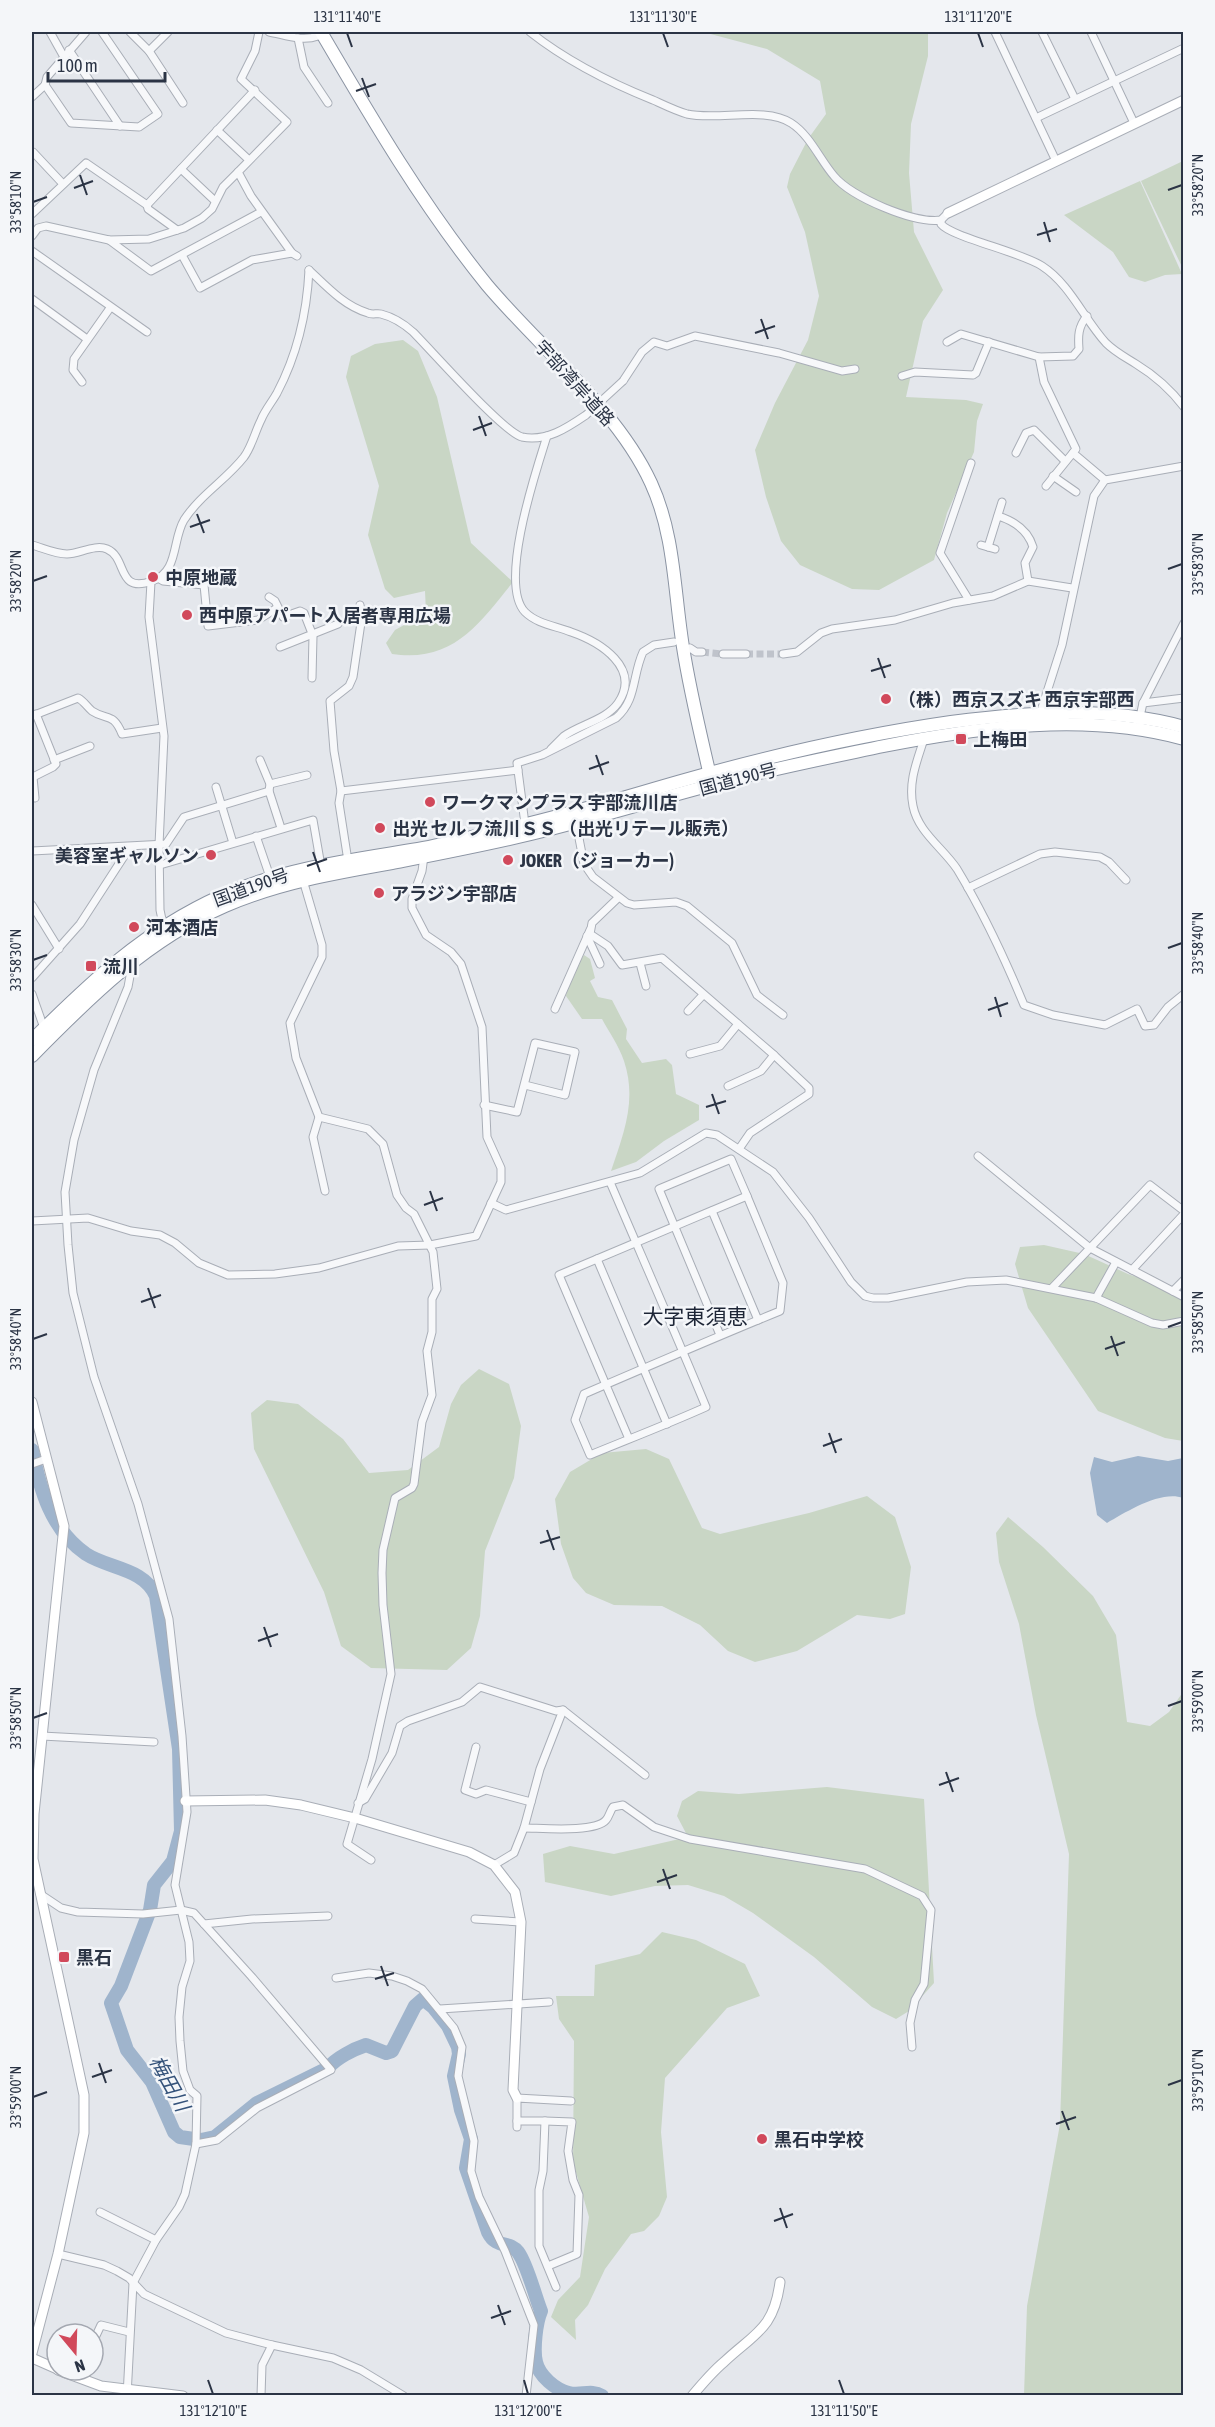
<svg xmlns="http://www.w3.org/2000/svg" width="1215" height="2427" viewBox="0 0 1215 2427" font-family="'Asap Condensed','Noto Sans JP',sans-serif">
<rect width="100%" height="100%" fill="#e4e7ec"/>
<g fill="#c9d6c5">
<path d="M703 32H928V56L911 124 909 173 914 232 943 290 923 321 906 397 966 400 983 404 977 421 974 452 947 513 934 560 879 590 852 589 800 565 781 541 766 497 755 450 775 403 808 340 819 296 805 232 787 187 790 174 808 139 826 114 820 81 767 49Z"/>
<path d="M1183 161V269L1141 181Z"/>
<path d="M1140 181 1182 274 1165 275 1145 282 1129 277 1113 252 1064 215Z"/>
<path d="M403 340 418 351 437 397 471 543 513 582C479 624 453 663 392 654L386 643 395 630 426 613 425 591 394 598 385 589 368 535 379 486 346 377 351 356 375 344Z"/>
<path d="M584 955 590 959 595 978 590 981 598 997 612 1000 627 1029 626 1039 642 1063 666 1059 672 1065 676 1094 699 1105V1120L664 1141 636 1162 611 1171C624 1133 637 1100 624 1061 619 1046 609 1032 602 1019H582L566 996 569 978Z"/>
<path d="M1044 1245 1084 1254 1128 1274 1177 1291 1183 1296V1441L1165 1438 1098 1411 1028 1308 1015 1264 1020 1247Z"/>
<path d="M479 1369 509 1384 521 1426 514 1478 485 1551 480 1616 471 1648 447 1670 371 1668 341 1646 324 1592 254 1449 251 1413 267 1400 298 1404 343 1439 369 1473 408 1470 439 1447 451 1404 461 1385Z"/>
<path d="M646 1449 669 1459 702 1528 720 1534 809 1513 867 1496 895 1517 911 1567 905 1614 890 1619 857 1615 797 1651 755 1662 728 1651 700 1625 662 1606 614 1605 586 1593 573 1578 561 1544 555 1499 570 1472 602 1453Z"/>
<path d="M1008 1517 1043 1547 1093 1596 1116 1635 1127 1722 1150 1726 1169 1712 1183 1692V2395H1024L1027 2306 1060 2124 1069 1854 1036 1715 1019 1624 999 1562 996 1533Z"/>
<path d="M827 1787 924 1799 934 1983 909 2011 896 2019 872 2007 814 1957 753 1913 724 1896 688 1885 655 1886 611 1896 545 1882 543 1854 570 1846 614 1854 688 1837 677 1816 682 1801 698 1791 739 1794Z"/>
<path d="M662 1932 696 1940 745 1964 760 1996 727 2008 665 2078 661 2132 667 2197 659 2216 644 2231 631 2234 605 2269 588 2305 575 2320 576 2340 551 2317 558 2300 580 2277 589 2217 573 2162 574 2041 559 2019 556 1996H594L595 1965 640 1954Z"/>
</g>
<path fill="#9fb4cc" d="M1138 1456 1168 1461 1183 1458V1498C1161 1490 1126 1512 1107 1523L1097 1515 1090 1473 1094 1457 1112 1462Z"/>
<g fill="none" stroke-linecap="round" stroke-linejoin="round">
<path stroke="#9fb4cc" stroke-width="14" d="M32 1450C40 1489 51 1530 86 1554 109 1569 144 1568 156 1596L179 1749 181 1831 173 1861 154 1885 150 1910 121 1986 111 2003 127 2050 152 2082 174 2132 180 2137 201 2140 215 2137 257 2103 328 2068C336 2058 354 2049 366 2045L386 2053 392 2051 415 2006 423 1999 433 2007 448 2026 458 2047 459 2054 454 2076 461 2110 471 2139 466 2168 488 2232C497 2250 509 2240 518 2252 527 2264 535 2296 541 2311 536 2322 533 2350 536 2362 539 2376 556 2390 569 2393 581 2396 591 2389 602 2396"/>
<g stroke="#bfc3cb" stroke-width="7" stroke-dasharray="7 3.5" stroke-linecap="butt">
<path d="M702 652 723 654"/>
<path d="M746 654H783"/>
</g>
<g stroke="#a9aeb7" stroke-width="9">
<g id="street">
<path d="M50 32 64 57"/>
<path d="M130 32 149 51 183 103"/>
<path d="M259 32 255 51 241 79 287 122 238 172 251 196 292 253 297 256"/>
<path d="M269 32C285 35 302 42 318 36"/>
<path d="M530 32C568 62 608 82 653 100 664 105 676 111 687 114 717 121 766 106 791 123 810 135 820 160 834 176 851 197 914 224 941 220L948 213"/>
<path d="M995 32 1056 161"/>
<path d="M1042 32 1075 99"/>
<path d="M1091 32 1134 123"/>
<path d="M298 38 304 67 328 103"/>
<path d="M69 50 120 126"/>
<path d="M149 51 168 32"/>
<path d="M45 85 71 123 139 127 158 114 102 32"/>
<path d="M32 97 45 85 47 77 86 32"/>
<path d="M1036 118 1184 48"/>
<path d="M217 130 249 160"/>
<path d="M32 154 33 152 63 184"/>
<path d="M181 169 215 201"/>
<path d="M147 205 148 209 177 230"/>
<path d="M32 214 86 163 147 205 255 90"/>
<path d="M941 220V224C951 237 1021 252 1042 266 1070 284 1084 319 1106 343 1115 352 1125 357 1136 364 1154 375 1171 390 1184 407"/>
<path d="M32 236 38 228 46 226 109 240 149 239 184 228 202 218 212 209 223 187 238 172"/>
<path d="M109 240 151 271 261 212"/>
<path d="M32 251 147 332"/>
<path d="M182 255 200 288 252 260 292 253"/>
<path d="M309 270C326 286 344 306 368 313 372 315 377 313 381 314 393 317 404 324 413 332 432 351 503 432 522 437 546 442 567 428 586 415"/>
<path d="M32 299 87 339"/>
<path d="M947 342 961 334 1039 357 1073 356 1079 349C1078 336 1078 327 1087 316"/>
<path d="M1039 357 1044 382 1076 449 1046 486"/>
<path d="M902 376 915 372 973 375 976 373 989 342"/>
<path d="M623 381 642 352 654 342 667 346 695 336 779 353 842 371 855 369"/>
<path d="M82 382 73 370 74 359 110 308"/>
<path d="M547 436C536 471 498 584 525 612 537 624 556 626 571 632 600 642 642 668 618 703 606 720 581 724 564 736 560 740 555 745 551 749"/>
<path d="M1016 453 1026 433 1034 430 1064 460"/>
<path d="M1073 453 1105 480"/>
<path d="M1053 476 1076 492"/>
<path d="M998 516C1014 521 1028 530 1033 547L1025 563 1028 581"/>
<path d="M32 545C43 548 55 554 67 554 79 554 95 544 107 549 128 558 116 594 152 581 179 572 172 540 184 520 200 495 226 480 244 457 252 446 255 432 261 420 265 410 272 402 277 393 297 355 307 312 309 270"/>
<path d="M981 545 995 549"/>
<path d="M988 547 1002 502"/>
<path d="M158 578 163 581 204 585 208 626 258 620 277 608"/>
<path d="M151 582 149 617 164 736 159 845 160 910 164 929"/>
<path d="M269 597 275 601 283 617 300 611 304 613 313 636 312 678"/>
<path d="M969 600 940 553 971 463"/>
<path d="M280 647 338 624"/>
<path d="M690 648 696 652H702"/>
<path d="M723 654H746"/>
<path d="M783 654 797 652 821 633 832 629 895 620 953 603 993 596 1028 581 1072 588"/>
<path d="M1143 703 1184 698"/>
<path d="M32 716 78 698C84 701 87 707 92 711 107 721 113 712 122 734L162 728"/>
<path d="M1039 717 1062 645 1094 496 1105 480 1184 466"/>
<path d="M1139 721 1143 703 1184 623"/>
<path d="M924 739C917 761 908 782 913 806 918 832 943 848 957 869 983 912 1005 959 1024 1005L1053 1015 1105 1025 1137 1009 1145 1026 1154 1025 1168 1007 1184 994"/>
<path d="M54 760 90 746"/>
<path d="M260 760 270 784 269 791 281 828"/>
<path d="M270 784 307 775"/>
<path d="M216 787 233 843"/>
<path d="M341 791 518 770"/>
<path d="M35 798 33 777 53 767 56 764 36 714"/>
<path d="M576 823 584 864 593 877 627 903 634 905 676 902 687 906 732 943 757 995 783 1015"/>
<path d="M525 824 517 763 542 755 616 718C637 700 632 676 643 652L654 645 674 642"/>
<path d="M256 836 268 871"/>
<path d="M32 851 166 844 184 817 269 791"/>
<path d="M348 861 339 803 341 791 334 751 330 701 349 686 353 677 362 616 360 605"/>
<path d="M160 865 313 820 321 866"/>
<path d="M303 880 322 945V957L290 1023 296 1058 319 1117 368 1129 383 1144 397 1195 406 1208 414 1214 433 1252 437 1289 432 1299V1332L427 1351 432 1395 422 1422 414 1484 412 1488 395 1498 383 1550 382 1573 383 1605 391 1674 372 1759 347 1844 371 1860"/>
<path d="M968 888 1040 854 1055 852 1100 857 1109 862 1126 880"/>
<path d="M618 898 592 923 590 934 608 946 622 965 662 958 774 1055 809 1088V1094L750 1133 739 1149"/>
<path d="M32 905 59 949"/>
<path d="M587 936 600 964"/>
<path d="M640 963 646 986"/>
<path d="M32 978 80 924 130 847"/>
<path d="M32 994 44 1028"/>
<path d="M555 1009 590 930"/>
<path d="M688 1011 703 995"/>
<path d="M690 1054 720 1046 738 1024"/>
<path d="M728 1086 761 1071 774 1055"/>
<path d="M484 1105 517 1112 535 1043 575 1052 565 1095 525 1085"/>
<path d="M319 1117 313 1137 325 1191"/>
<path d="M978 1156 1090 1248 1184 1297"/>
<path d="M610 1182C642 1257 675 1332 706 1407 668 1424 629 1439 590 1455L575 1420 584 1394C649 1366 714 1338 780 1311L783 1283 747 1196C684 1222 621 1249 559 1275L629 1439"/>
<path d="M491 1203 506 1210 640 1173 706 1133 717 1135 773 1172 809 1218 851 1282 865 1296 873 1298H888L967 1282 1006 1280 1096 1298 1152 1323 1163 1325 1184 1321"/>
<path d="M712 1211 758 1320"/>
<path d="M32 1221 88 1218 131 1231 160 1235 175 1243 199 1263 228 1275 275 1274 319 1268 398 1246 430 1245 476 1236 501 1182V1168L487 1137 482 1027 461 964 451 952 426 935 412 908V899L422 871 424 856"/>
<path d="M597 1259 667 1424"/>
<path d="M1132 1270 1184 1214"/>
<path d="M1052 1288 1150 1185 1184 1211"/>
<path d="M1173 1291 1184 1280"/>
<path d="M1096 1298 1116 1262"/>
<path d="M720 1335 659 1189 731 1159 747 1196"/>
<path d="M32 1464 46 1459"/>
<path d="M42 1736 154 1742"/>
<path d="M476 1747 465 1790 476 1794 486 1790 531 1802"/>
<path d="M358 1803 365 1799 392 1753 400 1726 408 1721 462 1702 480 1687 556 1711 563 1710 645 1775"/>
<path d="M524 1828C541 1828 595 1833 606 1820 609 1817 610 1811 613 1807L623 1805 654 1827 690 1839 865 1869 922 1896 931 1910 924 1984 915 2000 910 2023 912 2047"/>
<path d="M494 1865 514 1853 524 1828 540 1769 563 1710"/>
<path d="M40 1894 61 1908 78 1912 143 1914 181 1910 194 1913 251 1976 331 2070 257 2108 217 2140 196 2144"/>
<path d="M475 1919 521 1922"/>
<path d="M204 1924 252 1919 328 1916"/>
<path d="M336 1978 369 1973 392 1976 407 1981 422 1989 454 2028 462 2047 458 2076 474 2141 471 2171 479 2197 505 2251 534 2325 526 2396"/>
<path d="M440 2009 549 2002"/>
<path d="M517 2121H545L543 2171 539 2190V2246L556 2287"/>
<path d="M545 2121 572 2122 568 2151 573 2180 579 2195 577 2254 548 2266"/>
<path d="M517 2127V2098L571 2101"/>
<path d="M100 2212 156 2240"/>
<path d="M58 2254 104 2265 117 2271 129 2278 144 2294 226 2333 272 2345 333 2358 361 2370 404 2396"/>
<path d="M93 2342 101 2325 129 2332"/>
<path d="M127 2396 133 2283 156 2240 179 2207 185 2194 196 2144 197 2096 190 2090 183 2071 180 2041 179 2017 182 1987 190 1961 189 1942 175 1885 187 1812 182 1736 169 1619 138 1504 94 1377 73 1293 68 1245 65 1192 74 1140 94 1070 128 987 130 976 127 965"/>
<path d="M261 2396 262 2365 272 2345"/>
</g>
</g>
<g stroke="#a9aeb7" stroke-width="11">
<g id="secondary">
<path d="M948 213 1184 100"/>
<path d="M32 1402 64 1526 34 1814 33 1859 84 2095V2133L58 2254 32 2353"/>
<path d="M185 1801 265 1800 301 1805 355 1818 469 1852 494 1865 515 1892 521 1922 513 2090 517 2098"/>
<path d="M32 2358 57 2369"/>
<path d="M58 2370 101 2386 183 2396"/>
<path d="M692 2396C702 2384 712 2372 724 2362 755 2333 774 2329 780 2282"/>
</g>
</g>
<g stroke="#8b94a3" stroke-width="14">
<g id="highway">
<path d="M321 32C372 119 423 206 487 285 540 348 617 409 651 483 675 535 674 592 683 647 690 692 701 736 711 780"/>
<path d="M32 1040C92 981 143 931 221 896 284 868 352 860 418 849 451 843 482 834 514 827 570 814 625 797 681 781 769 756 860 735 951 722 1028 712 1108 706 1184 727"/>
<path d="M32 1056C90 997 147 940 225 906 278 883 335 873 392 863 438 854 485 845 531 834 593 819 654 800 715 784 771 769 827 758 884 746 981 727 1086 712 1184 739"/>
</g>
</g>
<use href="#street" stroke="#f7f8fa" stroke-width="7"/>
<use href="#secondary" stroke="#fff" stroke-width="9"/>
<use href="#highway" stroke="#fff" stroke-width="12"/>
<g stroke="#a9aeb7" stroke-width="9" stroke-linecap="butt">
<path id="street-bridge" d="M586 415 623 381"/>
</g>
<use href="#street-bridge" stroke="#f7f8fa" stroke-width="7"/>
</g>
<path fill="none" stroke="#2b3445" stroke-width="2" d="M347 33 352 47M663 33 668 47M978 33 983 47M362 78 369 97M356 91 376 84M80 175 87 195M74 188 93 181M1168 190 1182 185M33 202 47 197M1044 222 1050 242M1037 235 1057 229M761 319 768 339M755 333 775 326M479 416 486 436M473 430 492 423M197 514 204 533M190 527 210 520M1168 569 1182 564M33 581 47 576M878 658 885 678M871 671 891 665M596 755 603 775M589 769 609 762M313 852 320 872M307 866 327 859M1168 948 1182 943M33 960 47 955M995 997 1001 1017M988 1010 1008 1003M712 1094 719 1114M706 1107 726 1101M430 1191 437 1211M424 1205 443 1198M148 1288 155 1308M141 1302 161 1295M1168 1327 1182 1322M1111 1336 1118 1356M33 1339 47 1334M1105 1349 1125 1342M829 1433 836 1453M823 1446 842 1439M547 1530 554 1550M540 1543 560 1537M264 1627 271 1647M258 1641 278 1634M1168 1706 1182 1701M33 1718 47 1713M946 1772 953 1792M939 1785 959 1778M663 1869 670 1889M657 1882 677 1875M381 1966 388 1986M375 1979 394 1973M99 2063 106 2083M92 2077 112 2070M1168 2085 1182 2080M33 2097 47 2092M1062 2111 1069 2130M1056 2124 1076 2117M780 2208 787 2228M774 2221 793 2214M498 2305 505 2325M491 2318 511 2311M208 2380 213 2394M524 2380 528 2394M839 2380 844 2394"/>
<g fill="#d1495b" stroke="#f4f6f9" stroke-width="2">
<circle cx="153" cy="577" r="6"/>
<circle cx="187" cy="615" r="6"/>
<circle cx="886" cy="699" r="6"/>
<rect x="955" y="733" width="12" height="12" rx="3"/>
<circle cx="430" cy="802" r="6"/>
<circle cx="380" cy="828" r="6"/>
<circle cx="211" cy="855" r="6"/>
<circle cx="508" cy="860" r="6"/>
<circle cx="379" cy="893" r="6"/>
<circle cx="134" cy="927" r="6"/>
<rect x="85" y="960" width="12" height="12" rx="3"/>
<rect x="58" y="1951" width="12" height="12" rx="3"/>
<circle cx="762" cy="2139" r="6"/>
</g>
<g text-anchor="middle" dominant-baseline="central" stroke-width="5" stroke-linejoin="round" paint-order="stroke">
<g font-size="18" fill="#2b3445" stroke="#f4f6f9">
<text transform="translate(575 383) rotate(48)">宇部湾岸道路</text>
<text transform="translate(738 779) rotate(-15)">国道190号</text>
<text transform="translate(251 887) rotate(-20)">国道190号</text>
</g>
<g font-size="18" font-weight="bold" fill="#2b3445" stroke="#f4f6f9" text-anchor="start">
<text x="165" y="577">中原地蔵</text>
<text x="199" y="615">西中原アパート入居者専用広場</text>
<text x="898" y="699">（株）西京スズキ 西京宇部西</text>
<text x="973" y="739">上梅田</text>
<text x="442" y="802">ワークマンプラス 宇部流川店</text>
<text x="392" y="828">出光 セルフ流川ＳＳ （出光リテール販売）</text>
<text x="199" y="855" text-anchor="end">美容室ギャルソン</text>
<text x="520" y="860">JOKER（ジョーカー)</text>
<text x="391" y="893">アラジン宇部店</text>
<text x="146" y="927">河本酒店</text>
<text x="103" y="966">流川</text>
<text x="76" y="1957">黒石</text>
<text x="774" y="2139">黒石中学校</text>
</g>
<g font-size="20" font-style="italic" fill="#34527a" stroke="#f4f6f9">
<text transform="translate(170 2083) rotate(61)">梅田川</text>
</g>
<g font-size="21" fill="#1d2536" stroke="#f4f6f9">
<text x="695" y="1316">大字東須恵</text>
</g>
</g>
<rect width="1215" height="2427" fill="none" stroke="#f4f6f9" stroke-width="66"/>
<g transform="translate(75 2352) rotate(161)"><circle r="28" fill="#f4f6f9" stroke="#a4a8b1" stroke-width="1.5"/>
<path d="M0-4.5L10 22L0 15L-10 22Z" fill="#d1495b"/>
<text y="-9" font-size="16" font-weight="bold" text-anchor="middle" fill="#2b3445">N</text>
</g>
<path d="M48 72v9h117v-9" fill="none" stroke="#2b3445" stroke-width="3"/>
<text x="57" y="72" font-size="18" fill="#2b3445" stroke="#f4f6f9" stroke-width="4.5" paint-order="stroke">100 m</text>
<rect x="33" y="33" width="1149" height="2361" fill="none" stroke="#2b3445" stroke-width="2"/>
<g font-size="15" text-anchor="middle" fill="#2b3445">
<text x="347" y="22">131°11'40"E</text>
<text x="663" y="22">131°11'30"E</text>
<text x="978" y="22">131°11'20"E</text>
<text transform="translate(1198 185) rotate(-90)" y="5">33°58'20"N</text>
<text transform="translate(16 202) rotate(-90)" y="5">33°58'10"N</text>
<text transform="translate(1198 564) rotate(-90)" y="5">33°58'30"N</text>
<text transform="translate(16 581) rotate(-90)" y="5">33°58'20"N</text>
<text transform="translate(1198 943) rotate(-90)" y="5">33°58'40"N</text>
<text transform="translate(16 960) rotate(-90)" y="5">33°58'30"N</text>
<text transform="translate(1198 1322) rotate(-90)" y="5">33°58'50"N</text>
<text transform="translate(16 1339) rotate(-90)" y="5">33°58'40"N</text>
<text transform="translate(1198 1701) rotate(-90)" y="5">33°59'00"N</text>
<text transform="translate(16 1718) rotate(-90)" y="5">33°58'50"N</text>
<text transform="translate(1198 2080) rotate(-90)" y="5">33°59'10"N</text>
<text transform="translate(16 2097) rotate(-90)" y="5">33°59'00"N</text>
<text x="213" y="2416">131°12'10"E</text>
<text x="528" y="2416">131°12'00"E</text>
<text x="844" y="2416">131°11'50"E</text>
</g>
</svg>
